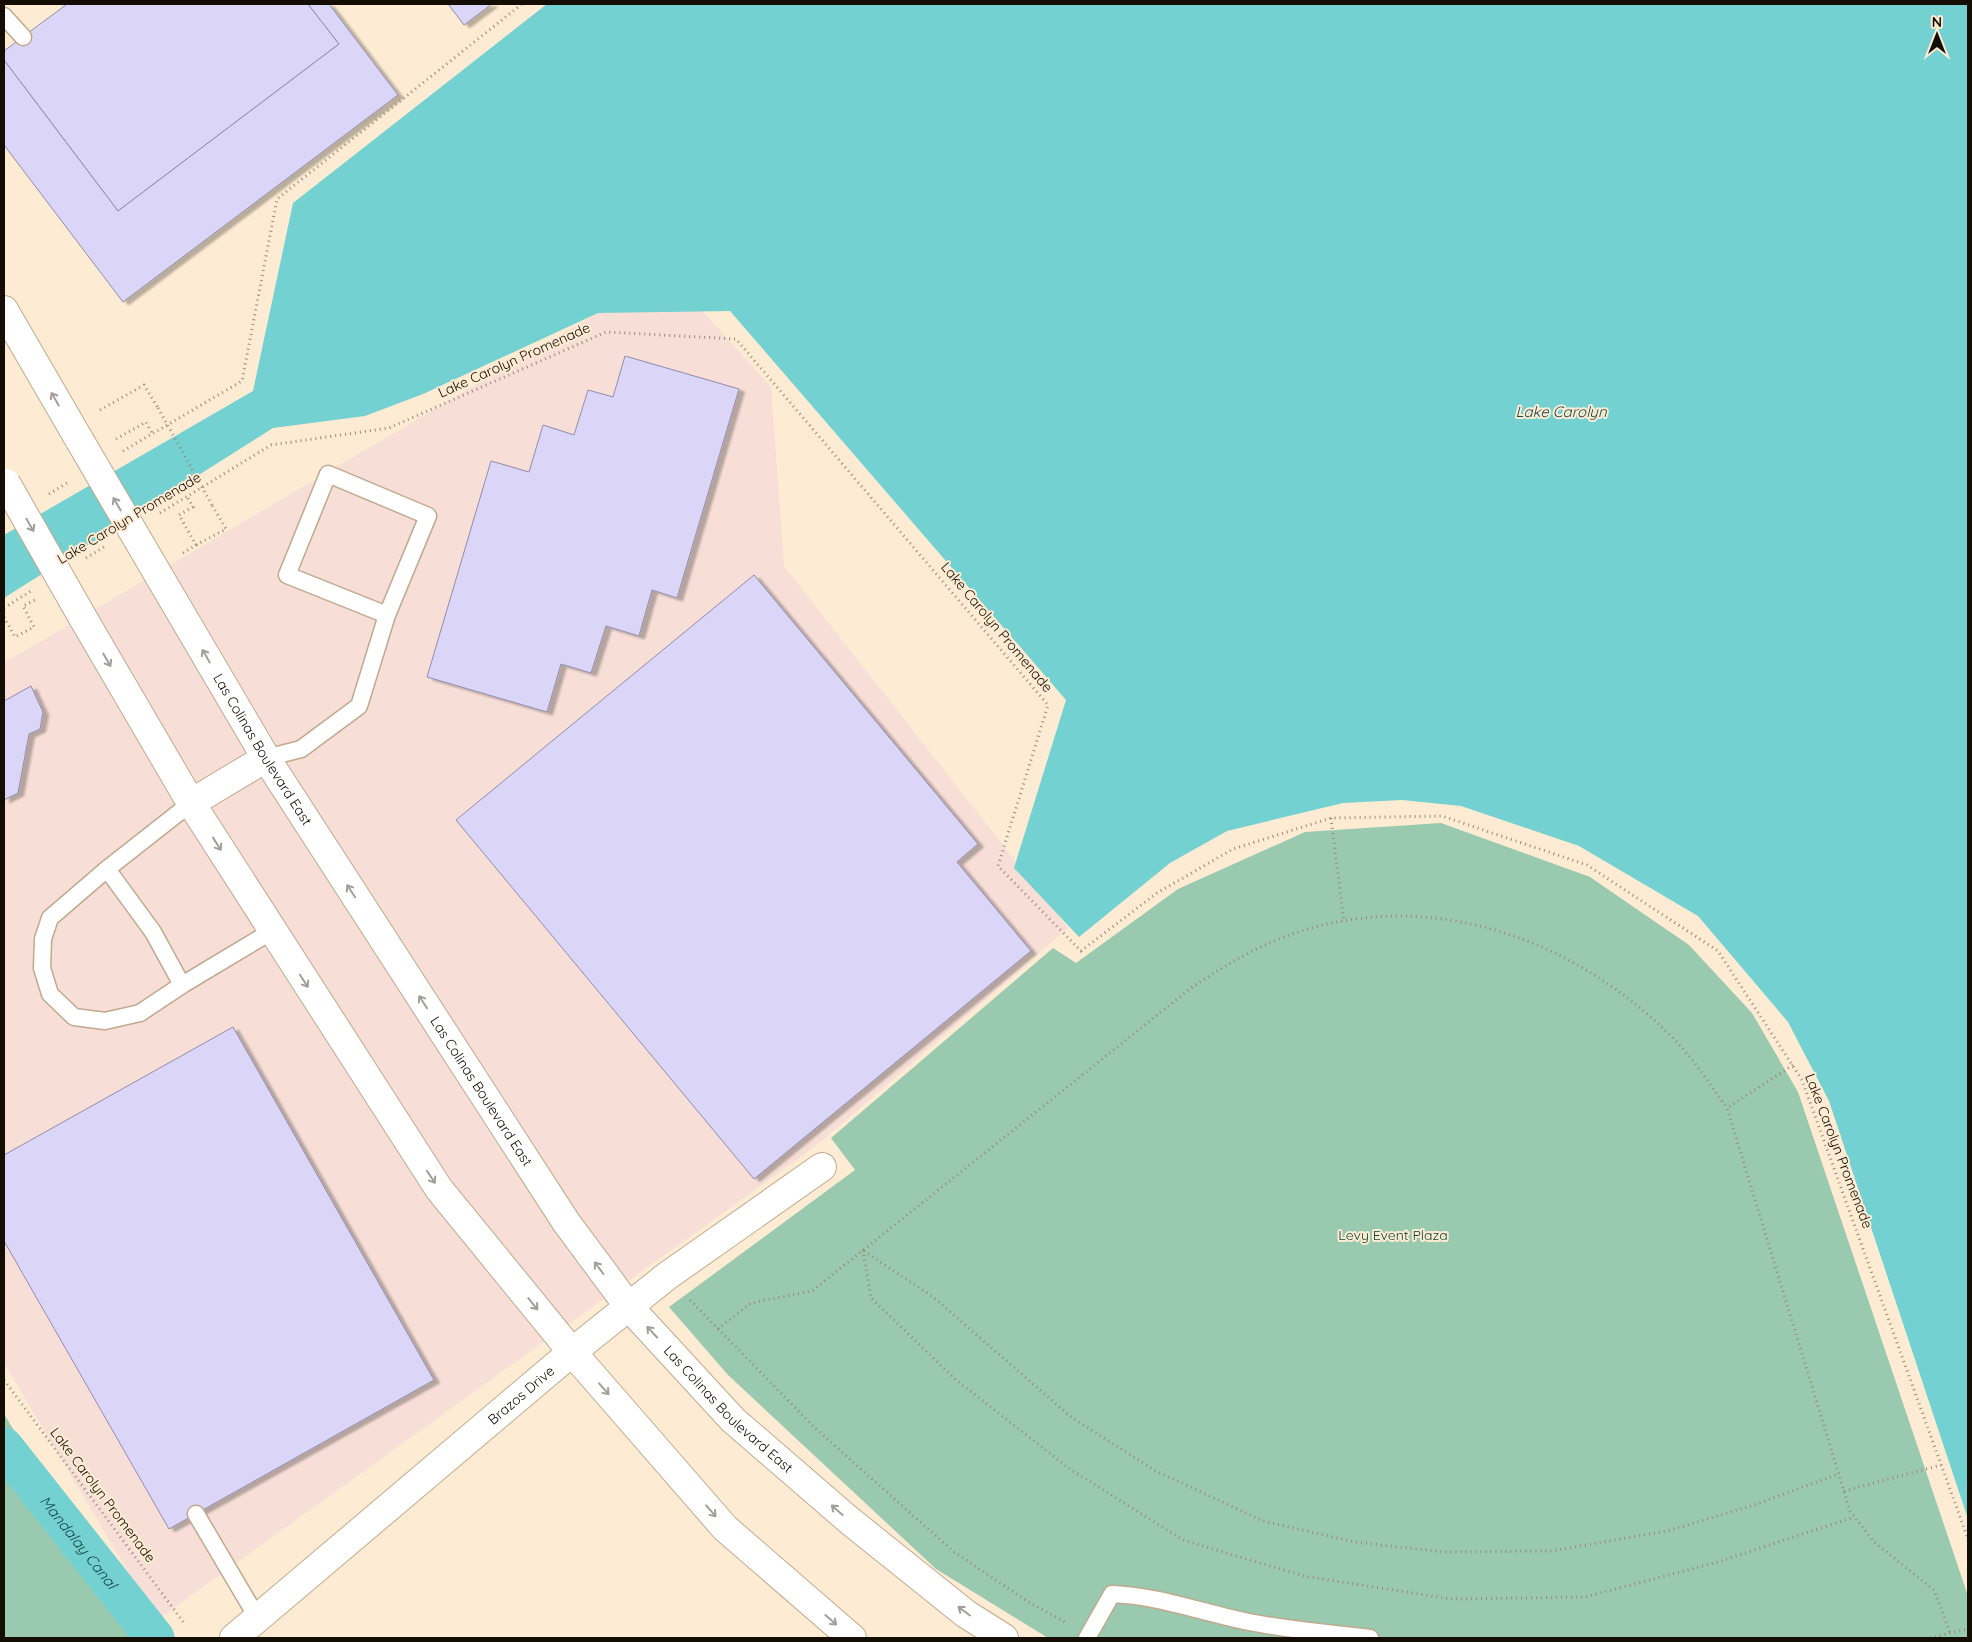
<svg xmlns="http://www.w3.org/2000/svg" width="1972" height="1642" viewBox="0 0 1972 1642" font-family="Quicksand,sans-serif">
<defs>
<filter id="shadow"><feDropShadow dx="5.5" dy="3" stdDeviation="1" flood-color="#0004"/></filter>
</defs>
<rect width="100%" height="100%" fill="#fdebd3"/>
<path fill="#f7ded7" d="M667 272 771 387 784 566 1068 928 816 1146 157 1620 4 1363V663Z"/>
<g fill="#99c9af">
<path d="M1441 823 1590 877 1689 945 1752 1013 1798 1092 1968 1596V1638H1048L936 1569 728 1375 669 1307 855 1170 831 1138 1053 948 1076 963 1178 889 1305 832Z"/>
<path d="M4 1414 140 1638H4Z"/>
</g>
<path fill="#73d1d2" d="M547 4H1968V1519L1829 1101 1788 1022 1698 916 1579 846 1461 806 1402 800 1343 803 1227 831 1170 863 1079 937 1014 868 1066 700 730 311 598 313 423 394 365 416 273 428 4 598V535L253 391 293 203Z"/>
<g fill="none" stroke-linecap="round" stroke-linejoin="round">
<path stroke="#73d1d2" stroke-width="39" id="s1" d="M4 1447 155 1638"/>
</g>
<g fill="#dbd5f7" stroke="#918cab" filter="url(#shadow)">
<path d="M67 4H308L339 44 118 211 4 60V51Z"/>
<path d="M308 4H329L398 95 123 302 4 145V60L118 211 339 44Z"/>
<path d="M448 4H492L464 25Z"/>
<path d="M625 356 739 389 677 598 652 590 639 636 606 626 591 673 561 664 547 712 427 677 491 461 529 472 543 425 574 435 588 390 613 397Z"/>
<path d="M754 575 978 844 957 862 1031 951 754 1179 456 820Z"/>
<path d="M31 686 43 712 40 729 29 734 18 793 4 800V701Z"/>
<path d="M233 1027 434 1380 169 1529 4 1241V1155Z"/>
</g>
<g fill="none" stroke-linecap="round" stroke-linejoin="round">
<g stroke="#c0aa8e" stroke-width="19">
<g id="service">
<path d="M4 16 23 37"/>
<path d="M266 758 301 749 359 706 387 615 428 516 328 474 287 575 387 615"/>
<path d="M191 803 107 869 50 918 43 939 42 968 50 994 74 1017 105 1021 140 1013 182 985 272 931"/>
<path d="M107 869 153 932 182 985"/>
<path d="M196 1514 258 1619"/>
<path d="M1087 1638 1112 1594C1160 1596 1203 1613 1249 1622 1289 1630 1330 1633 1370 1638"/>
</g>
</g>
<g stroke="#c0aa8e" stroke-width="30">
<g id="minor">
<path id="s2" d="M234 1638 572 1352 667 1276 822 1167"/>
</g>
</g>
<g stroke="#c0aa8e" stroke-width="30">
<g id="secondary">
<path d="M4 310 80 441"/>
<path id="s3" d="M159 576 266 758 566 1222 629 1307 733 1420 850 1521 966 1614 1004 1638"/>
<path d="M83 618 191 803 439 1189 572 1352 725 1528 852 1638"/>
<path d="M191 803 266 758"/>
</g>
</g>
<g stroke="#988b79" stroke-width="3" stroke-dasharray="1 4" stroke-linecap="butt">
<path d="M100 410 144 385 158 408"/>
<path d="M116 439 146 422 152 433"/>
<path d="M123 451 242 381 277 199 522 4"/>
<path d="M49 494 67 483"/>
<path d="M160 513 271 445 389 428 606 332 736 339 1048 705 998 866 1081 951 1157 893 1233 849 1331 818 1442 816 1587 865 1718 951 1802 1080 1968 1539"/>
<path d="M196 545 226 529 212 505"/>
<path d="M183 553 196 545 179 515 193 507 187 496"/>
<path d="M86 558 104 547"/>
<path d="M4 608 31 591"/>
<path d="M4 617 15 637 34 627 23 606 35 600"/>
<path d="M1331 818 1344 922"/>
<path d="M1793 1065 1727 1108 1850 1511 1874 1542 1934 1590 1950 1633"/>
<path d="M863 1250 871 1298 956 1380 1070 1469 1183 1540 1304 1576 1451 1599 1585 1597 1718 1562 1854 1517"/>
<path d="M864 1251 933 1297 1071 1417 1154 1470 1263 1521 1355 1542 1444 1552 1551 1551 1667 1531 1757 1504 1838 1474"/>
<path d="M690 1300 815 1428 954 1552 1027 1601 1065 1622"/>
<path d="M718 1329 751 1303 812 1291 1191 988C1224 966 1257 946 1295 933 1430 888 1570 937 1669 1034 1692 1056 1709 1083 1727 1108"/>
<path d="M4 1380 184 1623"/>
<path d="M1844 1491 1941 1465"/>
<path d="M1930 1638 1968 1629"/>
</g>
<use href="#service" stroke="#fff" stroke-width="16"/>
<use href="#minor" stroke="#fff" stroke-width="28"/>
<use href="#secondary" stroke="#fff" stroke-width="28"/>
<g stroke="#c0aa8e" stroke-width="30" stroke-linecap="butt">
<g id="secondary-bridge">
<path d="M80 441 159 576"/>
<path d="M6 483 83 618"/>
</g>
</g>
<path stroke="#988b79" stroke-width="3" stroke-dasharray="1 4" stroke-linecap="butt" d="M158 408 212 505"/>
<use href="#secondary-bridge" stroke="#fff" stroke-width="28"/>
</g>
<defs><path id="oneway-shaft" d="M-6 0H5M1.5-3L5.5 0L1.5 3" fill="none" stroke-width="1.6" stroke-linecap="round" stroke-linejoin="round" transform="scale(1.25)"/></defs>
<g stroke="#a19e9b">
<use href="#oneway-shaft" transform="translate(55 399) rotate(-120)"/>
<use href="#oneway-shaft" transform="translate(117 504) rotate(-120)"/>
<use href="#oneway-shaft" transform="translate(30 525) rotate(60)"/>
<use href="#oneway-shaft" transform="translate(206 656) rotate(-120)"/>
<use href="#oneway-shaft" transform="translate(107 660) rotate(60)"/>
<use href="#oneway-shaft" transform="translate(217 844) rotate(58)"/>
<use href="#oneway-shaft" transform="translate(351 891) rotate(-123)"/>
<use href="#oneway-shaft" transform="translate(304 981) rotate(57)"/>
<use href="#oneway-shaft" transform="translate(423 1002) rotate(-123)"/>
<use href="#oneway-shaft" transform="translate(431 1177) rotate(56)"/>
<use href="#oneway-shaft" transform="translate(599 1268) rotate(-127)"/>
<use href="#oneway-shaft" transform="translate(533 1304) rotate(51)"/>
<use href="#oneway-shaft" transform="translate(652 1332) rotate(-133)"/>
<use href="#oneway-shaft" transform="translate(604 1389) rotate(49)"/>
<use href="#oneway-shaft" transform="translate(837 1510) rotate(-139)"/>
<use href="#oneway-shaft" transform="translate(711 1511) rotate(49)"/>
<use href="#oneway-shaft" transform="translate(964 1611) rotate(-143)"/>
<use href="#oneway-shaft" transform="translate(831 1620) rotate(41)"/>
</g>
<g text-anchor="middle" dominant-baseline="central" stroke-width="4" stroke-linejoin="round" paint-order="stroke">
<g font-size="14" fill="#140d04" stroke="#fdebd3">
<text transform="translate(514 360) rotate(-24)">Lake Carolyn Promenade</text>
<text transform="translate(129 518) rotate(-31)">Lake Carolyn Promenade</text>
<text transform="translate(997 627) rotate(50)">Lake Carolyn Promenade</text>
<text stroke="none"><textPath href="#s3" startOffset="202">Las Colinas Boulevard East</textPath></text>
<text stroke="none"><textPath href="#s3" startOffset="608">Las Colinas Boulevard East</textPath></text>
<text transform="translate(1839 1151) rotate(69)">Lake Carolyn Promenade</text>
<text stroke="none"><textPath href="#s2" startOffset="376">Brazos Drive</textPath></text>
<text stroke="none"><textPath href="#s3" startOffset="1012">Las Colinas Boulevard East</textPath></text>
<text transform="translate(103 1495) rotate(53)">Lake Carolyn Promenade</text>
</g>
<g font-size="14" fill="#0d472f" stroke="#fdebd3">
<text x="1393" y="1235">Levy Event Plaza</text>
</g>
<g font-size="15" font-style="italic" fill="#1b4748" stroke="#fdebd3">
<text x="1561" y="411">Lake Carolyn</text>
<text stroke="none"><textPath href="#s1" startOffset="121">Mandalay Canal</textPath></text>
</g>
</g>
<rect width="1972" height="1642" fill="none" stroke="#140d04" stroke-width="10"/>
<g transform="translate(1937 35)" stroke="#fdebd3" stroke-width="4" paint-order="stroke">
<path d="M0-4L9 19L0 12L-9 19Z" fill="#140d04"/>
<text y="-8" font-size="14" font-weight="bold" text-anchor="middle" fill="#140d04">N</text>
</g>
</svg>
